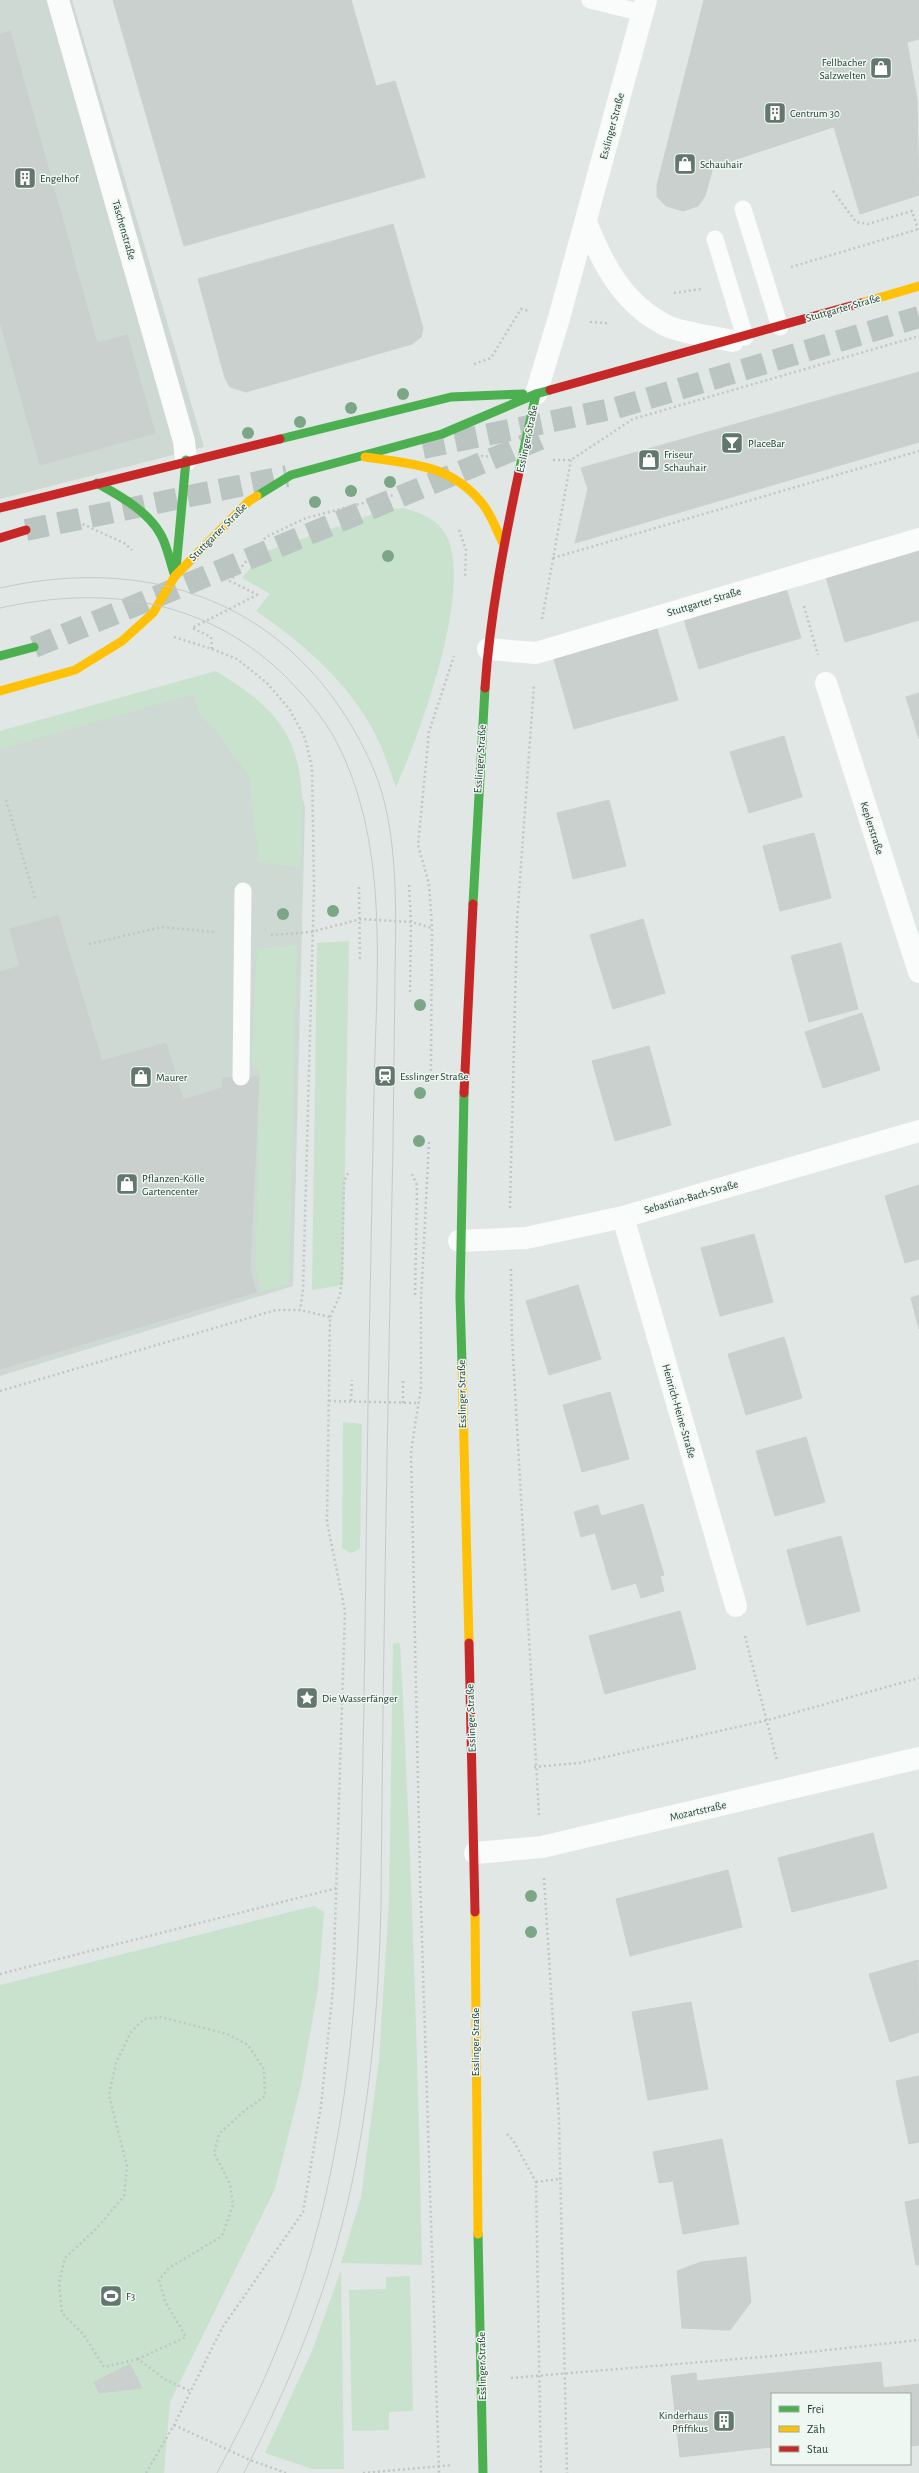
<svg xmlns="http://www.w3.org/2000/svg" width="919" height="2473" viewBox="0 0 919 2473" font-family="'Alegreya Sans',sans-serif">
<rect width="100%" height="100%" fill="#e1e7e4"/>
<g fill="#ced9d3">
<path d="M0 0H72L204 447 0 499Z"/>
<path d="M215 684 292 757 305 808 293 1286 0 1376V742Z"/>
</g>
<g fill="#c9e2cd">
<path d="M403 508C419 512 438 519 446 535 474 588 420 734 396 787 391 773 386 759 381 746 356 689 306 645 256 611L270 594 242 578 264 552 385 510Z"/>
<path d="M216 671C232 681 249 692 263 705 312 749 302 809 301 868L259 862 248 775 214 728 199 715 194 694 0 749V731Z"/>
<path d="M349 941 343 1285 312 1290 317 943Z"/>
<path d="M297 945 289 1284 260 1292 256 1265 259 1067 251 1064 257 949Z"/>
<path d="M343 1422 362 1424 360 1549 351 1553 342 1548Z"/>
<path d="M393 1643H400C411 1850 418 2058 422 2265L341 2263 361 2197 379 2060 389 1901Z"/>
<path d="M314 1906 324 1912 318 1989 301 2085 275 2189 170 2402 164 2473H0V1985Z"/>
<path d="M341 2270 344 2469H312L265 2453 312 2351Z"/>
<path d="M410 2276 413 2411 389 2412V2430L352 2431 349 2290 386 2289V2277Z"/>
</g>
<g fill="#cad0cd" stroke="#cad0cd">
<path d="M113 0H351L376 86 395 81 425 177 184 246Z"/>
<path d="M704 0H919V39L907 42 917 99 713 167 705 196 698 206 683 211 666 206 657 197V185Z"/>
<path d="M10 31 97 343 127 335 155 433 40 465 0 321V34Z"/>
<path d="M917 99 919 195 860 214 834 127Z"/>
<path d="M393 224 423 328 421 337 412 344 246 392 230 387 225 378 198 279Z"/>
<path d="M919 372V442L575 543 588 489 581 468Z"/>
<path d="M919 550V620L899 626 880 561Z"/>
<path d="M880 561 899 626 845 642 826 577Z"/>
<path d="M786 588 801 638 753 652 736 603Z"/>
<path d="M736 603 753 652 699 669 684 619Z"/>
<path d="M657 629 678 700 627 714 606 644Z"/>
<path d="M606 644 627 714 574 729 554 659Z"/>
<path d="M919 693V739L906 697Z"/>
<path d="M784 736 802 797 749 813 730 752Z"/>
<path d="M609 800 626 866 573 879 557 813Z"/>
<path d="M814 833 831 898 780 911 763 846Z"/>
<path d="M58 916 69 952 20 966 10 929Z"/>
<path d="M643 919 665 993 613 1009 590 935Z"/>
<path d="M841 943 858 1009 809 1022 791 956Z"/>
<path d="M69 952 102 1061 166 1043 183 1100 222 1088 223 1078 259 1077 250 1268 256 1292 0 1369V972Z"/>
<path d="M862 1013 880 1070 823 1088 805 1032Z"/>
<path d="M649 1046 671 1125 615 1141 592 1061Z"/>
<path d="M919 1185V1259L905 1263 885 1196Z"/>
<path d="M754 1234 773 1302 720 1316 701 1248Z"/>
<path d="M578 1285 601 1359 549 1375 526 1301Z"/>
<path d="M919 1295V1329L911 1298Z"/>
<path d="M784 1337 802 1398 746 1415 728 1354Z"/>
<path d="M610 1392 629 1459 582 1472 563 1405Z"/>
<path d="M806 1437 825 1502 775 1516 756 1451Z"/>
<path d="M643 1504 664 1575 612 1590 591 1519Z"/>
<path d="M598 1505 601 1517 591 1519 595 1533 581 1537 574 1512Z"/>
<path d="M841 1536 860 1611 807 1625 787 1550Z"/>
<path d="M660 1576 664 1591 641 1598 636 1583Z"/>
<path d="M680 1611 696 1669 605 1694 589 1636Z"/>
<path d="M873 1833 887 1888 792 1912 778 1858Z"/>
<path d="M728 1870 742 1927 630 1956 616 1899Z"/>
<path d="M918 1960 919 2032 890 2042 869 1974Z"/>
<path d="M691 2002 699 2044 640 2055 632 2012Z"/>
<path d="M699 2044 708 2089 648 2100 640 2055Z"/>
<path d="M919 2076V2142L909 2144 896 2081Z"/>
<path d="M722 2139 739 2224 683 2234 673 2181 659 2183 653 2152Z"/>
<path d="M919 2199V2264L916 2265 905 2202Z"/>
<path d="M746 2257 751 2302 730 2330 682 2328 677 2271 701 2262Z"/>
<path d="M881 2362 884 2394H772V2447L680 2457 671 2376 696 2373 697 2381Z"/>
<path d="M130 2364 142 2388 99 2393 94 2382Z"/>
<path d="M919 2384V2445L910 2446V2394H884L883 2388Z"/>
</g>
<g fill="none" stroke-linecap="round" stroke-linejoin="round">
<g stroke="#bac4c0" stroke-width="22" stroke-dasharray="22 11" stroke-linecap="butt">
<path d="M423 448 616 408 919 317"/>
<path d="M26 530 287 476"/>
<path d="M34 647 540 439"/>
</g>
<g stroke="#bfc7c4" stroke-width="2.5" stroke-dasharray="2 3" stroke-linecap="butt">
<path d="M833 191 856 222 868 224 912 211 918 229"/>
<path d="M791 267 919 229"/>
<path d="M674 293 701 289"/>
<path d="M590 322 606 323 608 320"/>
<path d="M474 364 491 358 521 309 529 311"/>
<path d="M476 455 491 457"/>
<path d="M553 460H571L633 419 919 336"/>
<path d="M78 522 124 543 132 550"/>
<path d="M459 530 466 550 465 578"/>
<path d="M553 558 919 451"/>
<path d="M258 595 230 581 266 537 306 518 394 495"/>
<path d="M804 606 818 655"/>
<path d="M542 619 571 460"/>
<path d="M174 637 212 649 237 659 267 683 290 710 305 738 312 768 314 888 303 1290 300 1310"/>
<path d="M212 649 211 637 192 628 257 595"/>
<path d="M6 800 35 898"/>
<path d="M409 885 411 922 410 994"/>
<path d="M359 887 360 960"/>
<path d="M271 935 311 932 361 919 411 922 432 928"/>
<path d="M89 944 162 927 214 932"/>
<path d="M431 1071 432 928 429 884 418 845 429 732 454 656"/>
<path d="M429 1142 421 1300V1387L411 1452 420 1876 439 2473"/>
<path d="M412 1174 417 1185 415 1298"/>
<path d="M510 1208 517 921 534 684"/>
<path d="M511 1269 512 1338 539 1815"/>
<path d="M330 1317 340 1295 342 1278 344 1182 349 1171"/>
<path d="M403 1381V1403"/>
<path d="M0 1391 276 1310H300L330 1317 327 1522 345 1611 333 1989 321 2106 303 2212 222 2328 174 2425 146 2473"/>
<path d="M329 1401 418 1403"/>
<path d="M351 1401 352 1380"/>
<path d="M745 1636 777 1761"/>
<path d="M534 1767 579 1763 768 1720 919 1678"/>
<path d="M544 1878 559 2119 567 2473"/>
<path d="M0 1974 337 1888"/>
<path d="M507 2134 513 2140 536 2182 541 2473"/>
<path d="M536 2182 560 2179"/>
<path d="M138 2359 104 2367 84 2335 62 2313 59 2283 65 2258 97 2228 124 2196 127 2166 109 2095 116 2063 131 2032 144 2019 161 2017 227 2034 248 2045 264 2069 265 2096 243 2112 219 2134 214 2153 230 2184 233 2205 222 2236 169 2268 159 2280 165 2301 186 2337 138 2359 166 2380 190 2391"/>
<path d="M511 2378 773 2356 919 2340"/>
<path d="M174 2425 250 2460 286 2473"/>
<path d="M363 2473 452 2465"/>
</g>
<g stroke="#fafbfb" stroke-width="17">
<path d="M590 0 643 13"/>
<path d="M743 209 780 327"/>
<path d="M715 239 745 337"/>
<path d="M241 1077 243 891"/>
</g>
<g stroke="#fafbfb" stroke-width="22">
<path d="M58 0 184 441 186 460"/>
<path d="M586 222C603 265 623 304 667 326 682 333 715 337 733 341"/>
<path d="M536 394 559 318 646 0"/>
<path d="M488 649 536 653 919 539"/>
<path d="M826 683 919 972"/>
<path d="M623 1217 736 1606"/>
<path d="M459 1241 526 1238 623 1217 919 1131"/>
<path d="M475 1853 542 1847 919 1758"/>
</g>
<g stroke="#4caf50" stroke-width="9">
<path d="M280 439 451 397 523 394"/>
<path d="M519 472 536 394"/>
<path d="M97 483C120 496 148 511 161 535 168 548 170 563 175 576"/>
<path d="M257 496 291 475 442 434 536 394 550 390"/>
<path d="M176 569 186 460"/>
<path d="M0 656 34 647"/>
<path d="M473 904 485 688"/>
<path d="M462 1364 460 1297 464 1093"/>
<path d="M478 2234 483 2473"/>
</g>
<g stroke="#ffc107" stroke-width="9">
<path d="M861 303 919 286"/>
<path d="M365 457C411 464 449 464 481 502 491 513 497 532 504 545"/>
<path d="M0 691 75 670 122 641 153 613 175 576 249 501 257 496"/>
<path d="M462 1364 469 1643"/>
<path d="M475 1912 478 2234"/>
</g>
<g stroke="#c62828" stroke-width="9">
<path d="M550 390 861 303"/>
<path d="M0 508 280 439"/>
<path d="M0 538 26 530"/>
<path d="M485 688C490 615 504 543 519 472"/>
<path d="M464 1093 473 904"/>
<path d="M469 1643 475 1912"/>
</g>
<g stroke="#c6c9c8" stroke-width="1">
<path d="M0 588C164 551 306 612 374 770 399 830 396 912 395 976 394 1032 394 1088 393 1144 388 1398 383 1651 381 1905 378 2038 364 2172 320 2298 299 2359 273 2416 244 2473"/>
<path d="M0 608C104 585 202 598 282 673 302 693 323 716 336 741 391 846 376 975 374 1091 372 1196 370 1300 368 1405 366 1538 365 1671 362 1805 360 1916 357 2029 337 2139 325 2209 305 2281 278 2346 261 2390 239 2431 217 2473"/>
</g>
</g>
<g fill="#7ba787">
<circle cx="403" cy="394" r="6"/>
<circle cx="351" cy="408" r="6"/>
<circle cx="300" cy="422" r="6"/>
<circle cx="248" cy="433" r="6"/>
<circle cx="390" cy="482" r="6"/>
<circle cx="351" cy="491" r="6"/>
<circle cx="315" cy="502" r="6"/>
<circle cx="388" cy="556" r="6"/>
<circle cx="333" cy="911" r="6"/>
<circle cx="283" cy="914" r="6"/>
<circle cx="420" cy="1005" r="6"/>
<circle cx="420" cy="1093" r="6"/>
<circle cx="419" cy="1141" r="6"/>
<circle cx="531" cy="1896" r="6"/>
<circle cx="531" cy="1932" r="6"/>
</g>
<defs>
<g id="shop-square" transform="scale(1.15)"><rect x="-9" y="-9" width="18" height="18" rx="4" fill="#63776e" stroke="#eef7f1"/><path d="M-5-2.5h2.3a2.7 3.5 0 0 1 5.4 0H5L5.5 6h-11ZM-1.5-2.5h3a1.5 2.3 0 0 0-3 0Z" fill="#fff"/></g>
<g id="building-square" transform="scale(1.15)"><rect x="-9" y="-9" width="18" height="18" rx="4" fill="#63776e" stroke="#eef7f1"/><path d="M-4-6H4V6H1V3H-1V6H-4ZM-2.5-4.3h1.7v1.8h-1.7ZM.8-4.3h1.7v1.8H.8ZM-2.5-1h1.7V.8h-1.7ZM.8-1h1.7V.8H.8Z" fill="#fff"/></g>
<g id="bar-square" transform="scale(1.15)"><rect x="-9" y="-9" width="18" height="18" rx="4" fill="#63776e" stroke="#eef7f1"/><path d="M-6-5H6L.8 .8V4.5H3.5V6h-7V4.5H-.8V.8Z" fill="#fff"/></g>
<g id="station-square" transform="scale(1.15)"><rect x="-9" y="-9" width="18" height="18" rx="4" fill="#63776e" stroke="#eef7f1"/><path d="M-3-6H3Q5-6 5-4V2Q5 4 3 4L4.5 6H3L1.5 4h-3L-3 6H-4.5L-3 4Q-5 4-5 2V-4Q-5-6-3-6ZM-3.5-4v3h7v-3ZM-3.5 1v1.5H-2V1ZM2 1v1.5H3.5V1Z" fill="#fff"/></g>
<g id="sight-square" transform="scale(1.15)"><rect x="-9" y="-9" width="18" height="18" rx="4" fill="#63776e" stroke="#eef7f1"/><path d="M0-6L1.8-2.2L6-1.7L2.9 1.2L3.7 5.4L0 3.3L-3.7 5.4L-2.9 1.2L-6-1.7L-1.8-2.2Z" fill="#fff"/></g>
<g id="stadium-square" transform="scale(1.15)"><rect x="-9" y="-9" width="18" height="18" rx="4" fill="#63776e" stroke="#eef7f1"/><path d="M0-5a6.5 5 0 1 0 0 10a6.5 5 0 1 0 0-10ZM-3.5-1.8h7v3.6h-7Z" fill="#fff"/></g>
</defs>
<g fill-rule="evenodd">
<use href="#shop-square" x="881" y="68"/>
<use href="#building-square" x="775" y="113"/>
<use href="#shop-square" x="685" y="164"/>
<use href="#building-square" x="25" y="178"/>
<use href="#bar-square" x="732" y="443"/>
<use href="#shop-square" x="649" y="460"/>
<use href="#station-square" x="385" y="1076"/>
<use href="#shop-square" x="141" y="1077"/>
<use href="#shop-square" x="127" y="1184"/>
<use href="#sight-square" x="307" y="1698"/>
<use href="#stadium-square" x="111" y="2296"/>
<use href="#building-square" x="724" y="2421"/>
</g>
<g text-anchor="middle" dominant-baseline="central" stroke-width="3" stroke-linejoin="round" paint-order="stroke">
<g font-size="11" fill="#1f3a2f" stroke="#eef7f1" text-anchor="start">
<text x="866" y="62" text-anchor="end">Fellbacher<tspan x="866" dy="13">Salzwelten</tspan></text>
<text x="790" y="113">Centrum 30</text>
<text x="700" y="164">Schauhair</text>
<text x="40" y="178">Engelhof</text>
<text x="748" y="443">PlaceBar</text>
<text x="664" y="454">Friseur<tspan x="664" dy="13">Schauhair</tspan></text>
<text x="400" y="1076">Esslinger Straße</text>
<text x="156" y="1077">Maurer</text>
<text x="142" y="1178">Pflanzen-Kölle<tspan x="142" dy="13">Gartencenter</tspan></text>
<text x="322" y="1698">Die Wasserfänger</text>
<text x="126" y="2296">F3</text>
<text x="708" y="2415" text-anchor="end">Kinderhaus<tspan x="708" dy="13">Pfiffikus</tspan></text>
</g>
<g font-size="11" fill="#1f3a2f" stroke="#eef7f1">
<text transform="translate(612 126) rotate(-75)">Esslinger Straße</text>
<text transform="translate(124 230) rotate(74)">Täschenstraße</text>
<text transform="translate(843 308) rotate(-16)">Stuttgarter Straße</text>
<text transform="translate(527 439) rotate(-78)">Esslinger Straße</text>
<text transform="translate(218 532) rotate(-45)">Stuttgarter Straße</text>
<text transform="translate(704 602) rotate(-17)">Stuttgarter Straße</text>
<text transform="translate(480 759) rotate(-86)">Esslinger Straße</text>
<text transform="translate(872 828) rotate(72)">Keplerstraße</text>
<text transform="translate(691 1197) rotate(-16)">Sebastian-Bach-Straße</text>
<text transform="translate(462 1394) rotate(-91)">Esslinger Straße</text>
<text transform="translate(679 1411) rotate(74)">Heinrich-Heine-Straße</text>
<text transform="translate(471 1718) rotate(-92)">Esslinger Straße</text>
<text transform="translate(698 1811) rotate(-13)">Mozartstraße</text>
<text transform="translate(475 2042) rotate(-90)">Esslinger Straße</text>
<text transform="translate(482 2366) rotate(-91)">Esslinger Straße</text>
</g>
</g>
<rect x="771" y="2393" width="140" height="72" fill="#eef7f1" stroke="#9baba3"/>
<rect x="779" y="2406" width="20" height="6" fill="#4caf50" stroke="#9baba3"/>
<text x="807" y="2413" font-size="12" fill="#1f3a2f">Frei</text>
<rect x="779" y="2426" width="20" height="6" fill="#ffc107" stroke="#9baba3"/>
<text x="807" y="2433" font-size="12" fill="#1f3a2f">Zäh</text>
<rect x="779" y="2446" width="20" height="6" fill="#c62828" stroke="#9baba3"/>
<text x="807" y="2453" font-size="12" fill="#1f3a2f">Stau</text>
</svg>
